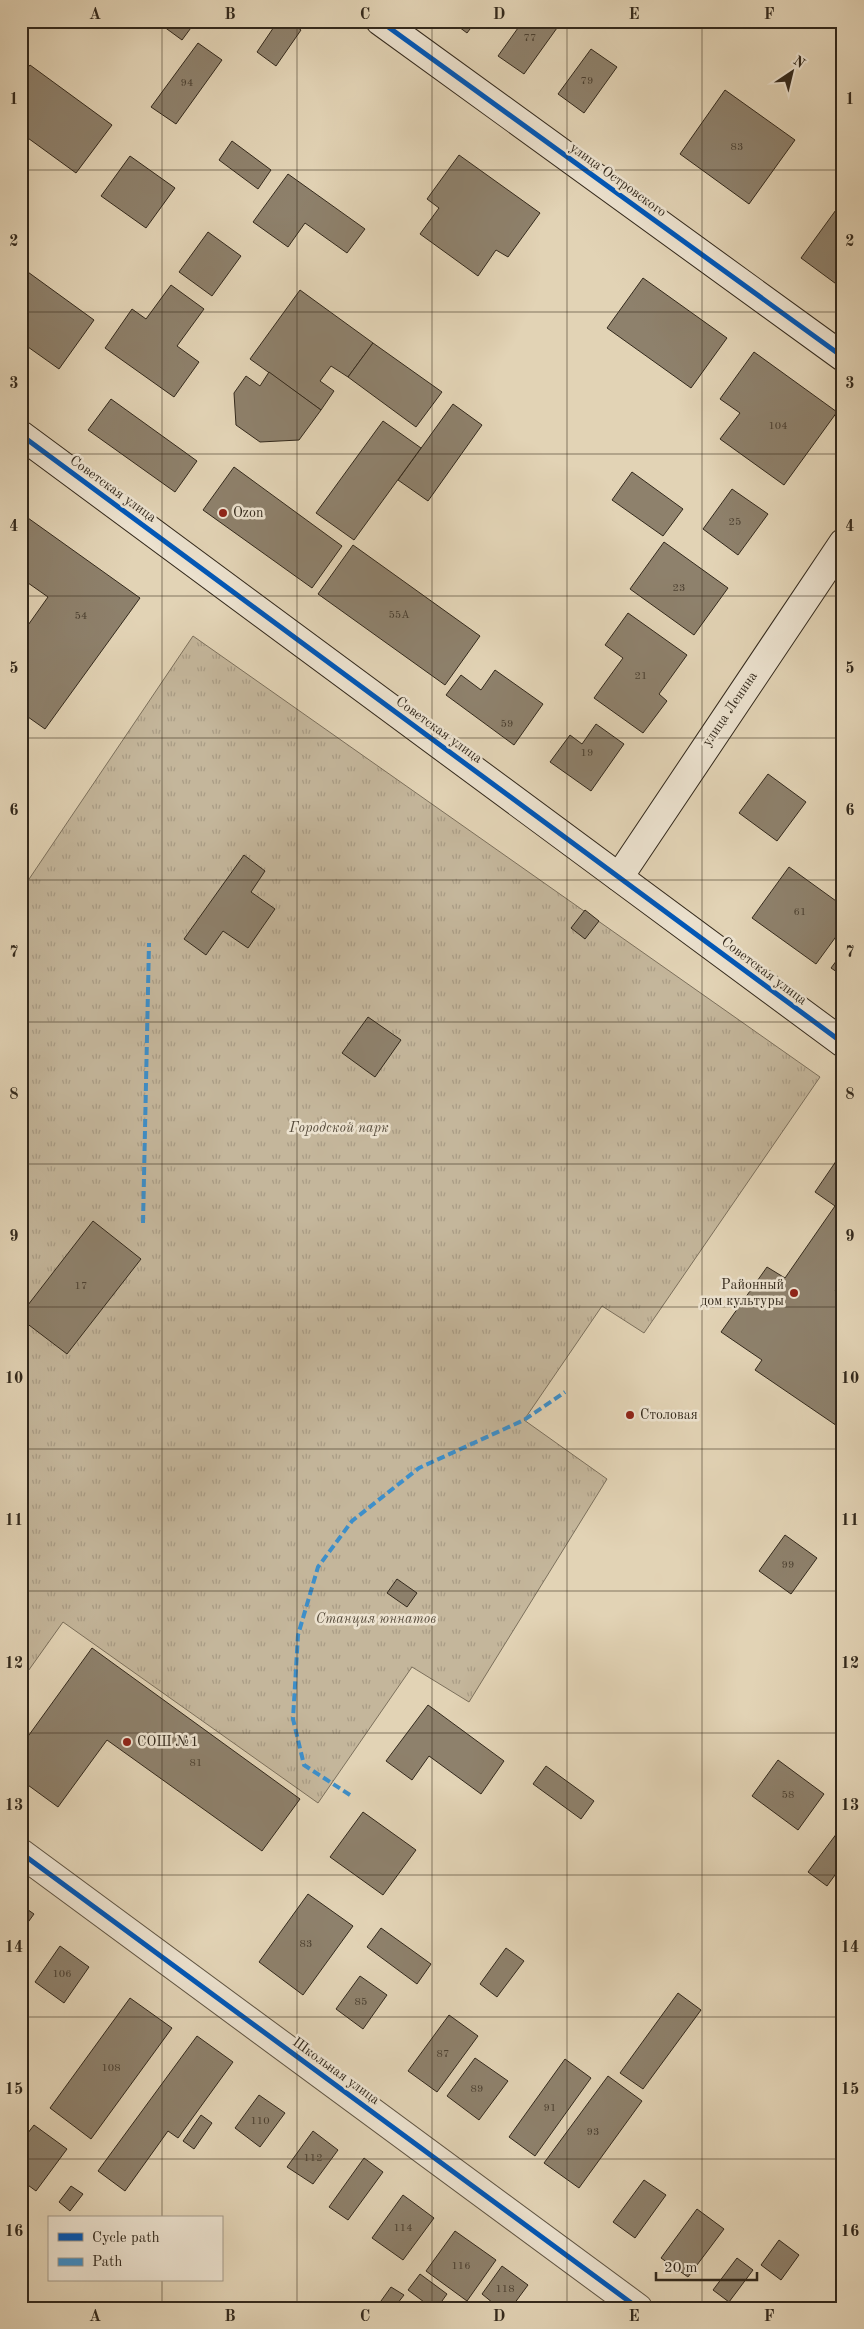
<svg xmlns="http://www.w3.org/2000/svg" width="864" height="2329" viewBox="0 0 864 2329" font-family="'Old Standard TT',serif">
<defs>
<pattern id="park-tufts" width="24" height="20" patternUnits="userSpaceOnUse" patternTransform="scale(1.25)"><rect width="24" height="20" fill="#c4b69b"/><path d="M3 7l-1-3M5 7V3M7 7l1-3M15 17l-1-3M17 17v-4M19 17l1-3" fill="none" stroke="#a99c85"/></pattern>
</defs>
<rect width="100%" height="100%" fill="#e2d3b5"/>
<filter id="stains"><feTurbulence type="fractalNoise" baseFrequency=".004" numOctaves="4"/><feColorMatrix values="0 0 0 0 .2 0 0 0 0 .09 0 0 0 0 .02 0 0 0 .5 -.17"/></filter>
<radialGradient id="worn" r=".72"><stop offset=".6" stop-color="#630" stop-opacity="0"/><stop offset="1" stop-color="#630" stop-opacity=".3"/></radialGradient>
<path fill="url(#park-tufts)" stroke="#7c705c" d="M193 636 820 1077 644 1333 602 1306 524 1420 607 1479 469 1702 412 1667 318 1803 63 1622 21 1681V891Z"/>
<g fill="#8e816c" stroke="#33291c">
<path d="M156 21H196L182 40Z"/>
<path d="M278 21H289L301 30 276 66 257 52Z"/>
<path d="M451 21H476L467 33Z"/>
<path d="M523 21H562L524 74 498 56Z"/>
<path d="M198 43 222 60 176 124 151 107Z"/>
<path d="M591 49 617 67 584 113 558 94Z"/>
<path d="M30 65 112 125 76 173 21 133V76Z"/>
<path d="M725 90 795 140 749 204 680 154Z"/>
<path d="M232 141 271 170 258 189 219 160Z"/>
<path d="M459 155 540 213 508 257 496 250 478 276 420 234 439 208 427 199Z"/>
<path d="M130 156 175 188 146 228 101 196Z"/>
<path d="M288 174 365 229 347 253 305 223 288 247 253 222Z"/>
<path d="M841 203 843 204V289L801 258Z"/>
<path d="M208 232 241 256 212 296 179 272Z"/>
<path d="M21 267 94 320 59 369 21 342Z"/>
<path d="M643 278 727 338 691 388 607 328Z"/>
<path d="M171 285 204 309 177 346 199 362 174 397 105 348 132 309 146 319Z"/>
<path d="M300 290 373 343 348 377 331 366 320 381 334 391 321 410 250 359Z"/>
<path d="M373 343 442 392 416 427 348 377Z"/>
<path d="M754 352 837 412 784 485 720 439 740 413 720 399Z"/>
<path d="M269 372 321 410 299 440 260 442 236 425 234 393 246 376 260 386Z"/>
<path d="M111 399 197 461 175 492 88 430Z"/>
<path d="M453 404 482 425 428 501 398 480Z"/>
<path d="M383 421 421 448 354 540 316 513Z"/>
<path d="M234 467 342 546 312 588 203 510Z"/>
<path d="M632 472 683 509 663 536 612 500Z"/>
<path d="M732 489 768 514 738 555 703 529Z"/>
<path d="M21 513 140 598 45 729 21 712V635L48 597 21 578Z"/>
<path d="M664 542 728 588 694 635 630 589Z"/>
<path d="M353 545 480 636 445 685 318 594Z"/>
<path d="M628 613 687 655 659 694 667 701 643 733 594 698 623 658 605 645Z"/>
<path d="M495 670 543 704 514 745 446 695 461 675 481 690Z"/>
<path d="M596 724 624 744 591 791 550 762 570 735 582 744Z"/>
<path d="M768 774 806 802 777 841 739 813Z"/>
<path d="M244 855 265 871 251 892 275 909 248 948 223 931 206 955 184 939Z"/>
<path d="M789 867 843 906V927L816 964 752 918Z"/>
<path d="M585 910 599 921 585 939 571 928Z"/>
<path d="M843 952V976L831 968Z"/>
<path d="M368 1017 401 1040 375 1077 342 1053Z"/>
<path d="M843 1151V1280L835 1291 843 1296V1430L755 1370 762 1360 721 1332 767 1267 785 1278 835 1206 815 1192Z"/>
<path d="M93 1221 141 1259 67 1354 21 1319V1314Z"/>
<path d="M785 1535 817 1558 791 1594 759 1571Z"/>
<path d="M397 1579 417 1593 407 1607 387 1593Z"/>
<path d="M92 1648 300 1799 262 1851 107 1740 58 1807 21 1780V1746Z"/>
<path d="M428 1705 504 1761 481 1794 429 1756 412 1780 386 1761Z"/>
<path d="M778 1760 824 1794 798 1830 752 1796Z"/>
<path d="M546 1766 594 1801 581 1819 533 1784Z"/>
<path d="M363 1812 416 1850 383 1895 330 1857Z"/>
<path d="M843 1825V1864L827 1886 808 1872Z"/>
<path d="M308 1894 353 1926 303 1995 259 1962Z"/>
<path d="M21 1905 34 1914 21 1932Z"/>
<path d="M381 1928 431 1964 417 1984 367 1947Z"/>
<path d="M60 1946 89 1967 64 2003 35 1982Z"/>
<path d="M506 1948 524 1961 497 1997 480 1984Z"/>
<path d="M360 1976 387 1995 363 2029 336 2009Z"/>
<path d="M678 1993 701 2010 643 2089 620 2073Z"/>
<path d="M130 1998 172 2028 91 2139 50 2108Z"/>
<path d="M449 2015 478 2036 437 2092 408 2071Z"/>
<path d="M197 2036 233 2062 178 2138 168 2131 125 2191 98 2171Z"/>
<path d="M475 2058 508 2081 479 2120 447 2096Z"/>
<path d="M565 2059 591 2078 535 2156 509 2137Z"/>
<path d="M608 2076 642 2101 579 2188 544 2163Z"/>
<path d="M259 2095 285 2113 260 2147 235 2128Z"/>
<path d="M201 2115 212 2123 194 2149 183 2141Z"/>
<path d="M34 2125 67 2149 36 2191 21 2180V2142Z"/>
<path d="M313 2131 338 2150 313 2184 287 2167Z"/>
<path d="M364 2158 383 2172 348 2220 329 2207Z"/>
<path d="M644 2180 666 2195 635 2238 613 2222Z"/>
<path d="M71 2186 83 2194 70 2211 59 2202Z"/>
<path d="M403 2195 434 2218 403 2260 372 2238Z"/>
<path d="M697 2209 724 2229 688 2277 661 2258Z"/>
<path d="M455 2231 496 2260 467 2301 426 2271Z"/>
<path d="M779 2240 799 2255 781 2280 761 2265Z"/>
<path d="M737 2258 753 2270 729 2302 713 2290Z"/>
<path d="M502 2266 528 2285 511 2308H499L482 2294Z"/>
<path d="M420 2274 447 2294 437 2308H432L408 2290Z"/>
<path d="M391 2287 404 2295 394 2308H376Z"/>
</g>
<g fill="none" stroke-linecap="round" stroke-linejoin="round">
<g stroke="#5f5442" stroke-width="30">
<path id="street" d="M21 1853 638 2308"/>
</g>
<g stroke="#33291c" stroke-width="30">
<g id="secondary">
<path d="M380 21 843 357"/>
<path d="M21 435 843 1043"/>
<path d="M619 877 843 543"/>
</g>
</g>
<use href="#street" stroke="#ece2cf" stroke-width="28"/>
<use href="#secondary" stroke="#ece2cf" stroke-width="28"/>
<g stroke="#3d8fca" stroke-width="4" stroke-dasharray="8 4" stroke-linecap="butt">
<path d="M143 1223 149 943"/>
<path d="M350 1795 304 1765 293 1719 298 1635 318 1567 352 1521 419 1468 524 1420 565 1392"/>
</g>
<g stroke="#ece2cf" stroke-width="8">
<g id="cycleway">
<path d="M380 21 843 357"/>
<path d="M21 435 843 1043"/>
<path d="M21 1853 638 2308"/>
</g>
</g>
<use href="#cycleway" stroke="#0057b8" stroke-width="5"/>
</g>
<path fill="none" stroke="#33291c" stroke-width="1" stroke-opacity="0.55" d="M162 21V2218M297 21V2308M432 21V2308M567 21V2308M702 21V2308M21 170H843M21 312H843M21 454H843M21 596H843M21 738H843M21 880H843M21 1022H843M21 1164H843M21 1307H843M21 1449H843M21 1591H843M21 1733H843M21 1875H843M21 2017H843M21 2159H843M162 2280V2308"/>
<g fill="#8f2418" stroke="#ece2cf" stroke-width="2">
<circle cx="223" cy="513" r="5"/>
<circle cx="794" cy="1293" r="5"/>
<circle cx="630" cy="1415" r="5"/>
<circle cx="127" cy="1742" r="5"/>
</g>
<g text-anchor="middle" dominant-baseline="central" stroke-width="5" stroke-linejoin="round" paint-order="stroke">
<g font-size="11" fill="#4a3f30">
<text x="530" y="38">77</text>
<text x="587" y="81">79</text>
<text x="187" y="83">94</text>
<text x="737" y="147">83</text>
<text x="778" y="426">104</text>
<text x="735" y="522">25</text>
<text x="679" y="588">23</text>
<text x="399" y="615">55А</text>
<text x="81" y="616">54</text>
<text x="641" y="676">21</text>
<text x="507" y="724">59</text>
<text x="587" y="753">19</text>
<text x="800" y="912">61</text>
<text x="81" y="1286">17</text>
<text x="788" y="1565">99</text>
<text x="196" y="1763">81</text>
<text x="788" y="1795">58</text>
<text x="306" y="1944">83</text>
<text x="62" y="1974">106</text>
<text x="361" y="2002">85</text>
<text x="443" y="2054">87</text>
<text x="111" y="2068">108</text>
<text x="477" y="2089">89</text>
<text x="550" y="2108">91</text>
<text x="260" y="2121">110</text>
<text x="593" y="2132">93</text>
<text x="313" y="2158">112</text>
<text x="403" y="2228">114</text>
<text x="461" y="2266">116</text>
<text x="505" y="2289">118</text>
</g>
<g font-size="14" fill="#33291c" stroke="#ece2cf">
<text transform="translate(618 180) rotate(36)">улица Островского</text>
<text transform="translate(113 489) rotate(36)">Советская улица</text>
<text transform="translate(730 709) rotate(-56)">улица Ленина</text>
<text transform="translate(439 730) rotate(36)">Советская улица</text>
<text transform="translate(764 971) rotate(37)">Советская улица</text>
<text transform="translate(336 2071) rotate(36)">Школьная улица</text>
</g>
<g font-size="14" fill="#33291c" stroke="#ece2cf" text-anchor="start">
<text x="233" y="513">Ozon</text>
<text x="784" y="1285" text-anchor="end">Районный<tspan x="784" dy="16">дом культуры</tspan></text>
<text x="640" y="1415">Столовая</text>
<text x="137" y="1742">СОШ №1</text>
</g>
<g font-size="14" font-style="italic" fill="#574c3c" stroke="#ece2cf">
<text x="339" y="1128">Городской парк</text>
<text x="376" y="1619">Станция юннатов</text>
</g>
</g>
<rect width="864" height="2329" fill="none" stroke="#e2d3b5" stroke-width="55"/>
<rect x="48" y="2216" width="175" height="65" fill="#ece2cf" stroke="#a29887"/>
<rect x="58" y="2233" width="25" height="8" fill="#0057b8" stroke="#a29887"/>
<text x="92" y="2242" font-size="15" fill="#33291c">Cycle path</text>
<rect x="58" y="2258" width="25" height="8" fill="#3d8fca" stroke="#a29887"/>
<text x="92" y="2266" font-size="15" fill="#33291c">Path</text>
<g transform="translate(792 72) rotate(35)" stroke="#ece2cf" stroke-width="4" paint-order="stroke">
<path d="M0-4L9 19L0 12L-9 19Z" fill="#33291c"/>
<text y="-8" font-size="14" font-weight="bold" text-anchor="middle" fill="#33291c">N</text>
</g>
<path d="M656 2272v8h101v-8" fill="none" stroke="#33291c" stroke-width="2.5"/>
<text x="664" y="2272" font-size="15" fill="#33291c" stroke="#ece2cf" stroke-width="4" paint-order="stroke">20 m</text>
<rect x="28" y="28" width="808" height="2274" fill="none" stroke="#33291c" stroke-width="2"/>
<g font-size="16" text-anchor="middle" font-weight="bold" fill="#33291c">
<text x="95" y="19">A</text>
<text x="230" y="19">B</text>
<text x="365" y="19">C</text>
<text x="499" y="19">D</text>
<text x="634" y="19">E</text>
<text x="769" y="19">F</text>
<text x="14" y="104">1</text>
<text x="850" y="104">1</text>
<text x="14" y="246">2</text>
<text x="850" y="246">2</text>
<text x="14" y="388">3</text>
<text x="850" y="388">3</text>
<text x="14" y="531">4</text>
<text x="850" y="531">4</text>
<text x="14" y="673">5</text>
<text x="850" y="673">5</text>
<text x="14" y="815">6</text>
<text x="850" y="815">6</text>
<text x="14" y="957">7</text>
<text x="850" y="957">7</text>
<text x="14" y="1099">8</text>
<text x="850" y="1099">8</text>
<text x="14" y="1241">9</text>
<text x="850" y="1241">9</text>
<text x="14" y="1383">10</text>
<text x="850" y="1383">10</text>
<text x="14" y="1525">11</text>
<text x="850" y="1525">11</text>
<text x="14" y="1668">12</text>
<text x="850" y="1668">12</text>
<text x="14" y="1810">13</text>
<text x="850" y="1810">13</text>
<text x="14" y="1952">14</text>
<text x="850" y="1952">14</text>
<text x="14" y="2094">15</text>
<text x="850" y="2094">15</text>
<text x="14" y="2236">16</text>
<text x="850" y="2236">16</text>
<text x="95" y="2321">A</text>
<text x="230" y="2321">B</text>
<text x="365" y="2321">C</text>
<text x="499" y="2321">D</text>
<text x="634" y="2321">E</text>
<text x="769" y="2321">F</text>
</g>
<rect width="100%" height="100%" filter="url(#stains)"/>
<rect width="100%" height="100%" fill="url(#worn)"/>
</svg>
